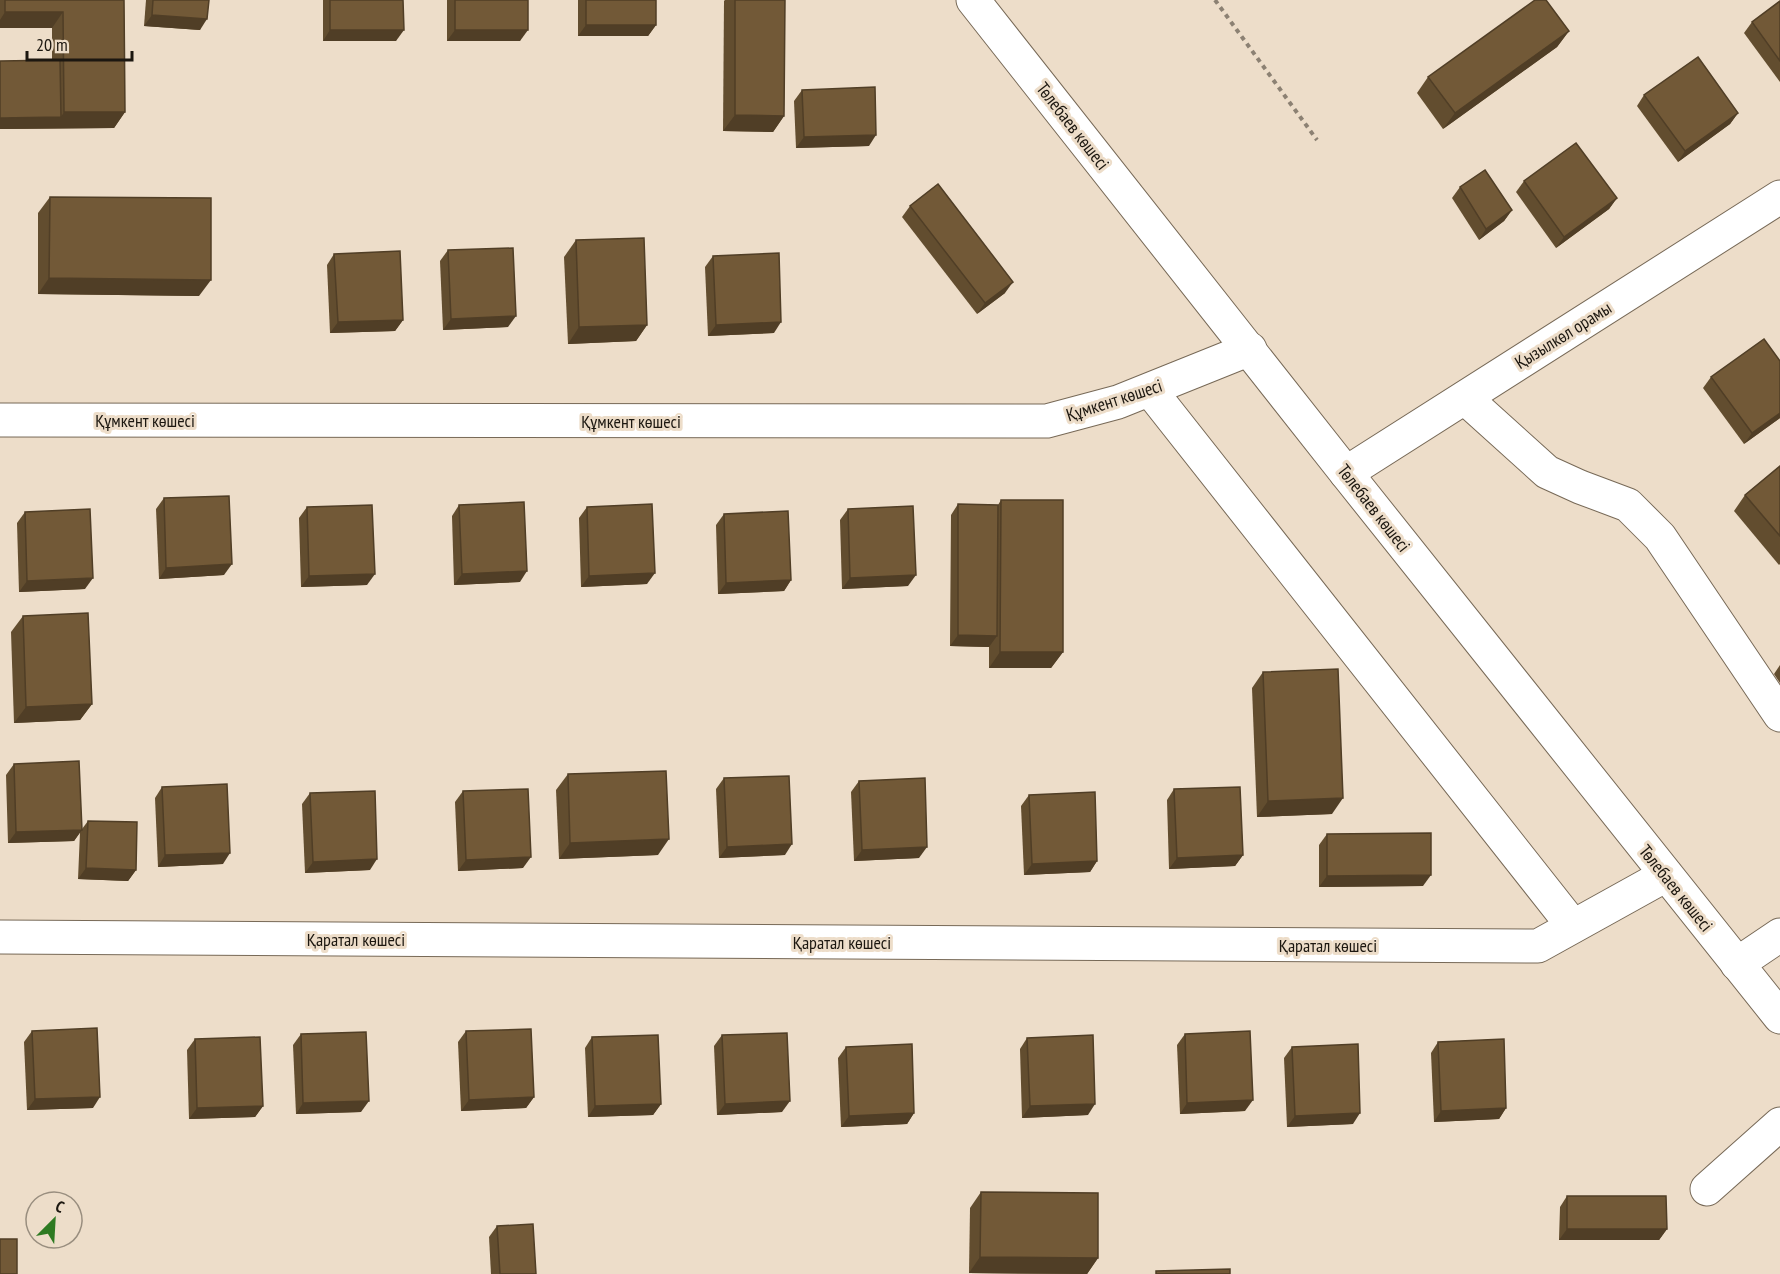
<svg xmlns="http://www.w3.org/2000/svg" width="1780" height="1274" viewBox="0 0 1780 1274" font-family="'PT Sans Narrow',sans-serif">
<rect width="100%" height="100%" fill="#edddc9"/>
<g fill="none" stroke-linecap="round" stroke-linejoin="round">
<g stroke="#776957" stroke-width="35">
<g id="minor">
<path d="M973 0 1346 473 1780 1017"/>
<path d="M1150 390 1573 926"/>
<path d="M1465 398 1547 472 1580 487 1628 505 1660 537 1780 715"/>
<path d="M0 420 1047 421 1118 402 1250 349"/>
<path d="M1346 473 1780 197"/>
<path d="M0 937 1538 946 1666 875"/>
<path d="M1737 964 1780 935"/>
<path d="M1707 1189 1780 1124"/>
</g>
</g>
<path stroke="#8c8173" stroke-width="4" stroke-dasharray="4.5 4.5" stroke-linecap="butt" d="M1215 0 1317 140"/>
<use href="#minor" stroke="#fff" stroke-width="33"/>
</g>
<g fill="#624d2f">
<path d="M0 0H124L125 112 114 128 0 129 52 60V28H0Z"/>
<path d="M146 0H209L200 30 144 26Z"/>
<path d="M323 0H403L396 41H323Z"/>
<path d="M447 0H528L520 41H447Z"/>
<path d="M578 0H656V25L648 36H578Z"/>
<path d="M725 0H785L784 116 773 132 723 131 724 1Z"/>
<path d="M1780 1V82L1744 33 1752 22Z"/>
<path d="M1569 31 1557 47 1443 129 1417 93 1428 77Z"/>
<path d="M802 90 869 146 796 148 794 101Z"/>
<path d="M1644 95 1738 113 1730 124 1678 162 1637 106Z"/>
<path d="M1524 181 1617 198 1609 209 1556 248 1516 192Z"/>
<path d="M1460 187 1512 210 1504 221 1479 240 1452 198Z"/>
<path d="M50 197 199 296 38 294V213Z"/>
<path d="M910 206 1005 293 977 314 902 217Z"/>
<path d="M576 240 647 325 636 341 568 344 564 257Z"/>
<path d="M448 250 508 327 443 330 440 261Z"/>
<path d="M334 254 403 320 395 331 330 333 327 265Z"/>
<path d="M713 256 774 333 708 336 705 267Z"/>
<path d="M1780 361V418L1744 444 1703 388 1711 377Z"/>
<path d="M1780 466V564L1779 565 1734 511 1745 495Z"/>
<path d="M164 498 224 575 159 579 156 509Z"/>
<path d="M1001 500 1063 652 1051 668H989V647L950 646 951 515 958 504 998 505Z"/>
<path d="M459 505 520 582 454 585 452 516Z"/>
<path d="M307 507 367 585 301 587 299 518Z"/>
<path d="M587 507 647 584 581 587 579 518Z"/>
<path d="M848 509 908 586 842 589 840 520Z"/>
<path d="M25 512 85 589 19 592 17 523Z"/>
<path d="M724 514 791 580 784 591 718 594 716 525Z"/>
<path d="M23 616 92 704 80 720 14 723 11 632Z"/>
<path d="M1780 665V683L1774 674Z"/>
<path d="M1263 672 1332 814 1257 817 1252 688Z"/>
<path d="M14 764 82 829 88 821 136 870 128 881 78 879 80 832 74 841 8 843 6 775Z"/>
<path d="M568 774 658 855 559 859 556 790Z"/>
<path d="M724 778 785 855 719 858 716 789Z"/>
<path d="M859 781 919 858 854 861 851 792Z"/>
<path d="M162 787 223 864 158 867 155 798Z"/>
<path d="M1174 789 1243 855 1235 866 1169 869 1167 800Z"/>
<path d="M463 791 523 868 458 871 455 802Z"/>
<path d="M310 793 370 870 305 873 302 804Z"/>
<path d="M1029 795 1097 861 1090 872 1024 875 1021 806Z"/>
<path d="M1327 834 1423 886 1319 887V845Z"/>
<path d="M32 1031 93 1108 27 1110 24 1042Z"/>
<path d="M466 1031 534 1097 526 1108 461 1111 458 1042Z"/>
<path d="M301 1034 361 1112 296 1114 293 1045Z"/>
<path d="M1185 1034 1245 1111 1180 1114 1177 1045Z"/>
<path d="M722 1035 782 1112 717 1115 714 1046Z"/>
<path d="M592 1037 661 1104 653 1115 588 1117 585 1048Z"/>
<path d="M1027 1038 1088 1115 1022 1118 1020 1049Z"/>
<path d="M195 1039 263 1106 255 1117 189 1119 187 1050Z"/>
<path d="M1438 1042 1506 1108 1499 1119 1434 1122 1431 1053Z"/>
<path d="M846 1047 914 1113 907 1124 841 1127 838 1058Z"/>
<path d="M1292 1047 1353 1124 1287 1127 1284 1058Z"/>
<path d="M981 1192 1098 1258 1087 1274 969 1273 970 1208Z"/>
<path d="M1567 1196 1667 1229 1659 1240H1559L1560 1207Z"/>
<path d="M497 1226 536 1274H491L489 1237Z"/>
</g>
<g fill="#503e26">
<path d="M5 12H63L52 28H0V20Z"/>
<path d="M152 15 207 19 200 30 144 26Z"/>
<path d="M586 25H656L648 36H578Z"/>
<path d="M330 30H404L396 41H323Z"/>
<path d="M455 30H528L520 41H447Z"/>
<path d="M1569 31 1557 47 1443 129 1455 113Z"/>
<path d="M64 112H125L114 128 0 129V118L61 117Z"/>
<path d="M1738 113 1730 124 1678 162 1685 151Z"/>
<path d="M735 115 784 116 773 132 723 131Z"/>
<path d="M876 135 869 146 796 148 804 137Z"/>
<path d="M1617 198 1609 209 1556 248 1564 237Z"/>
<path d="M1512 210 1504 221 1479 240 1486 229Z"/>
<path d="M49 278 211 280 199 296 38 294Z"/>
<path d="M1013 282 1005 293 977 314 985 303Z"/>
<path d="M516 316 508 327 443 330 451 319Z"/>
<path d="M403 320 395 331 330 333 338 322Z"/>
<path d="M781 322 774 333 708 336 716 325Z"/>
<path d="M647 325 636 341 568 344 579 327Z"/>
<path d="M1780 413V418L1744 444 1752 433Z"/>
<path d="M232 564 224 575 159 579 166 568Z"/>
<path d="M527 571 520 582 454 585 462 574Z"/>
<path d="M655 573 647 584 581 587 589 576Z"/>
<path d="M375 574 367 585 301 587 309 576Z"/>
<path d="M916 575 908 586 842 589 850 578Z"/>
<path d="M93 578 85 589 19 592 27 581Z"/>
<path d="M791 580 784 591 718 594 726 583Z"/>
<path d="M958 635 997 636 989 647 950 646Z"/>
<path d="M1000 652H1063L1051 668H989Z"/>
<path d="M92 704 80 720 14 723 26 707Z"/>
<path d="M1343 798 1332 814 1257 817 1268 801Z"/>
<path d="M82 830 74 841 8 843 16 832Z"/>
<path d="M669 839 658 855 559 859 570 843Z"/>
<path d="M792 844 785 855 719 858 727 847Z"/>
<path d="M927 847 919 858 854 861 862 850Z"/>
<path d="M230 853 223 864 158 867 165 855Z"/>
<path d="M1243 855 1235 866 1169 869 1177 858Z"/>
<path d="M531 857 523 868 458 871 466 860Z"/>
<path d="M377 859 370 870 305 873 313 862Z"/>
<path d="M1097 861 1090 872 1024 875 1032 864Z"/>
<path d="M86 868 136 870 128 881 78 879Z"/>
<path d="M1431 875 1423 886 1319 887 1327 876Z"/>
<path d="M100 1097 93 1108 27 1110 35 1099Z"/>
<path d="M534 1097 526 1108 461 1111 469 1100Z"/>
<path d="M1253 1100 1245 1111 1180 1114 1187 1103Z"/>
<path d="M369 1101 361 1112 296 1114 303 1103Z"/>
<path d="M790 1101 782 1112 717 1115 725 1104Z"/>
<path d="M661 1104 653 1115 588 1117 595 1106Z"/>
<path d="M1095 1104 1088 1115 1022 1118 1030 1106Z"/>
<path d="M263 1106 255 1117 189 1119 197 1108Z"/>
<path d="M1506 1108 1499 1119 1434 1122 1441 1111Z"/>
<path d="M914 1113 907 1124 841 1127 849 1116Z"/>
<path d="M1360 1113 1353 1124 1287 1127 1295 1116Z"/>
<path d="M1567 1229H1667L1659 1240H1559Z"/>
<path d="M980 1257 1098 1258 1087 1274 969 1273Z"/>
</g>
<g fill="#725937" stroke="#503e26" stroke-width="1.5">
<path d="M5 0H124L125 112H64L63 12H5Z"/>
<path d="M153 0H209L207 19 152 15Z"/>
<path d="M330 0H403L404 30H330Z"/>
<rect x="455" y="0" width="73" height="30"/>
<rect x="586" y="0" width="70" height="25"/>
<path d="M735 0H785L784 116 735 115Z"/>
<path d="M1535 0H1546L1569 31 1455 113 1428 77Z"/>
<path d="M1780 1V61L1752 22Z"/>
<path d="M1698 57 1738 113 1685 151 1644 95Z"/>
<path d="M60 60 61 117 0 118V61Z"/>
<path d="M875 87 876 135 804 137 802 90Z"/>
<path d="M1576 143 1617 198 1564 237 1524 181Z"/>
<path d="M1485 170 1512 210 1486 229 1460 187Z"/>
<path d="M938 184 1013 282 985 303 910 206Z"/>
<path d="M50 197 211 198V280L49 278Z"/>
<path d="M644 238 647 325 579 327 576 240Z"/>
<path d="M513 248 516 316 451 319 448 250Z"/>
<path d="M400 251 403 320 338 322 334 254Z"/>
<path d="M779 253 781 322 716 325 713 256Z"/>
<path d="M1764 339 1780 361V413L1752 433 1711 377Z"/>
<path d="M1780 466V536L1745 495Z"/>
<path d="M229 496 232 564 166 568 164 498Z"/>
<path d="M1001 500H1063V652H1000Z"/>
<path d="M524 502 527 571 462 574 459 505Z"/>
<path d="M652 504 655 573 589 576 587 507Z"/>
<path d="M958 504 998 505 997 636 958 635Z"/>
<path d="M372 505 375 574 309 576 307 507Z"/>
<path d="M913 506 916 575 850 578 848 509Z"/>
<path d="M90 509 93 578 27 581 25 512Z"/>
<path d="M788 511 791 580 726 583 724 514Z"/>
<path d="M88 613 92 704 26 707 23 616Z"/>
<path d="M1338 669 1343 798 1268 801 1263 672Z"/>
<path d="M79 761 82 830 16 832 14 764Z"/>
<path d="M666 771 669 839 570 843 568 774Z"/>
<path d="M789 776 792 844 727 847 724 778Z"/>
<path d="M925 778 927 847 862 850 859 781Z"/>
<path d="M227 784 230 853 165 855 162 787Z"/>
<path d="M1240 787 1243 855 1177 858 1174 789Z"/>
<path d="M528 789 531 857 466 860 463 791Z"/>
<path d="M375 791 377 859 313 862 310 793Z"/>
<path d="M1095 792 1097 861 1032 864 1029 795Z"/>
<path d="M88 821 137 822 136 870 86 868Z"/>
<path d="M1431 833V875L1327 876V834Z"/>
<path d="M97 1028 100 1097 35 1099 32 1031Z"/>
<path d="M531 1029 534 1097 469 1100 466 1031Z"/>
<path d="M1250 1031 1253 1100 1187 1103 1185 1034Z"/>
<path d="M366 1032 369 1101 303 1103 301 1034Z"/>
<path d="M787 1033 790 1101 725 1104 722 1035Z"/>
<path d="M658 1035 661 1104 595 1106 592 1037Z"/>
<path d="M1093 1035 1095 1104 1030 1106 1027 1038Z"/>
<path d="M260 1037 263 1106 197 1108 195 1039Z"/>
<path d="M1504 1039 1506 1108 1441 1111 1438 1042Z"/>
<path d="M912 1044 914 1113 849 1116 846 1047Z"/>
<path d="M1358 1044 1360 1113 1295 1116 1292 1047Z"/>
<path d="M981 1192 1098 1193V1258L980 1257Z"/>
<path d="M1567 1196H1666L1667 1229H1567Z"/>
<path d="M533 1224 536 1274H500L497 1226Z"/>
<rect x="0" y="1239" width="17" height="35"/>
<path d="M1230 1269V1274H1156V1271Z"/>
</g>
<g text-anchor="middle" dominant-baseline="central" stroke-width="6" stroke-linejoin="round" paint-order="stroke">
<g font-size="18" fill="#1c1710" stroke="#edddc9">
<text transform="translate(1073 126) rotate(52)">Төлебаев көшесі</text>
<text transform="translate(1563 335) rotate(-32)">Қызылкөл орамы</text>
<text transform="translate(1114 400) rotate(-18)">Құмкент көшесі</text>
<text x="145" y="420">Құмкент көшесі</text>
<text x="631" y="421">Құмкент көшесі</text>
<text transform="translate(1374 508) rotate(52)">Төлебаев көшесі</text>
<text transform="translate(1676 888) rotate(51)">Төлебаев көшесі</text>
<text x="356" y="939">Қаратал көшесі</text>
<text x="842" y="942">Қаратал көшесі</text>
<text x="1328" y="945">Қаратал көшесі</text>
</g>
</g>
<g transform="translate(54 1220) rotate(24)"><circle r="28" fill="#edddc9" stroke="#998e7f" stroke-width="1.5"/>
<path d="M0-4.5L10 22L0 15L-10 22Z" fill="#2e7a22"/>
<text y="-9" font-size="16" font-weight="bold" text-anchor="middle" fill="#1c1710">С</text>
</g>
<path d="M27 51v9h105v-9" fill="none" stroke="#1c1710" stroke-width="3"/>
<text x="36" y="51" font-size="18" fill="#1c1710" stroke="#edddc9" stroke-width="4.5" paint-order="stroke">20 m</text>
</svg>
